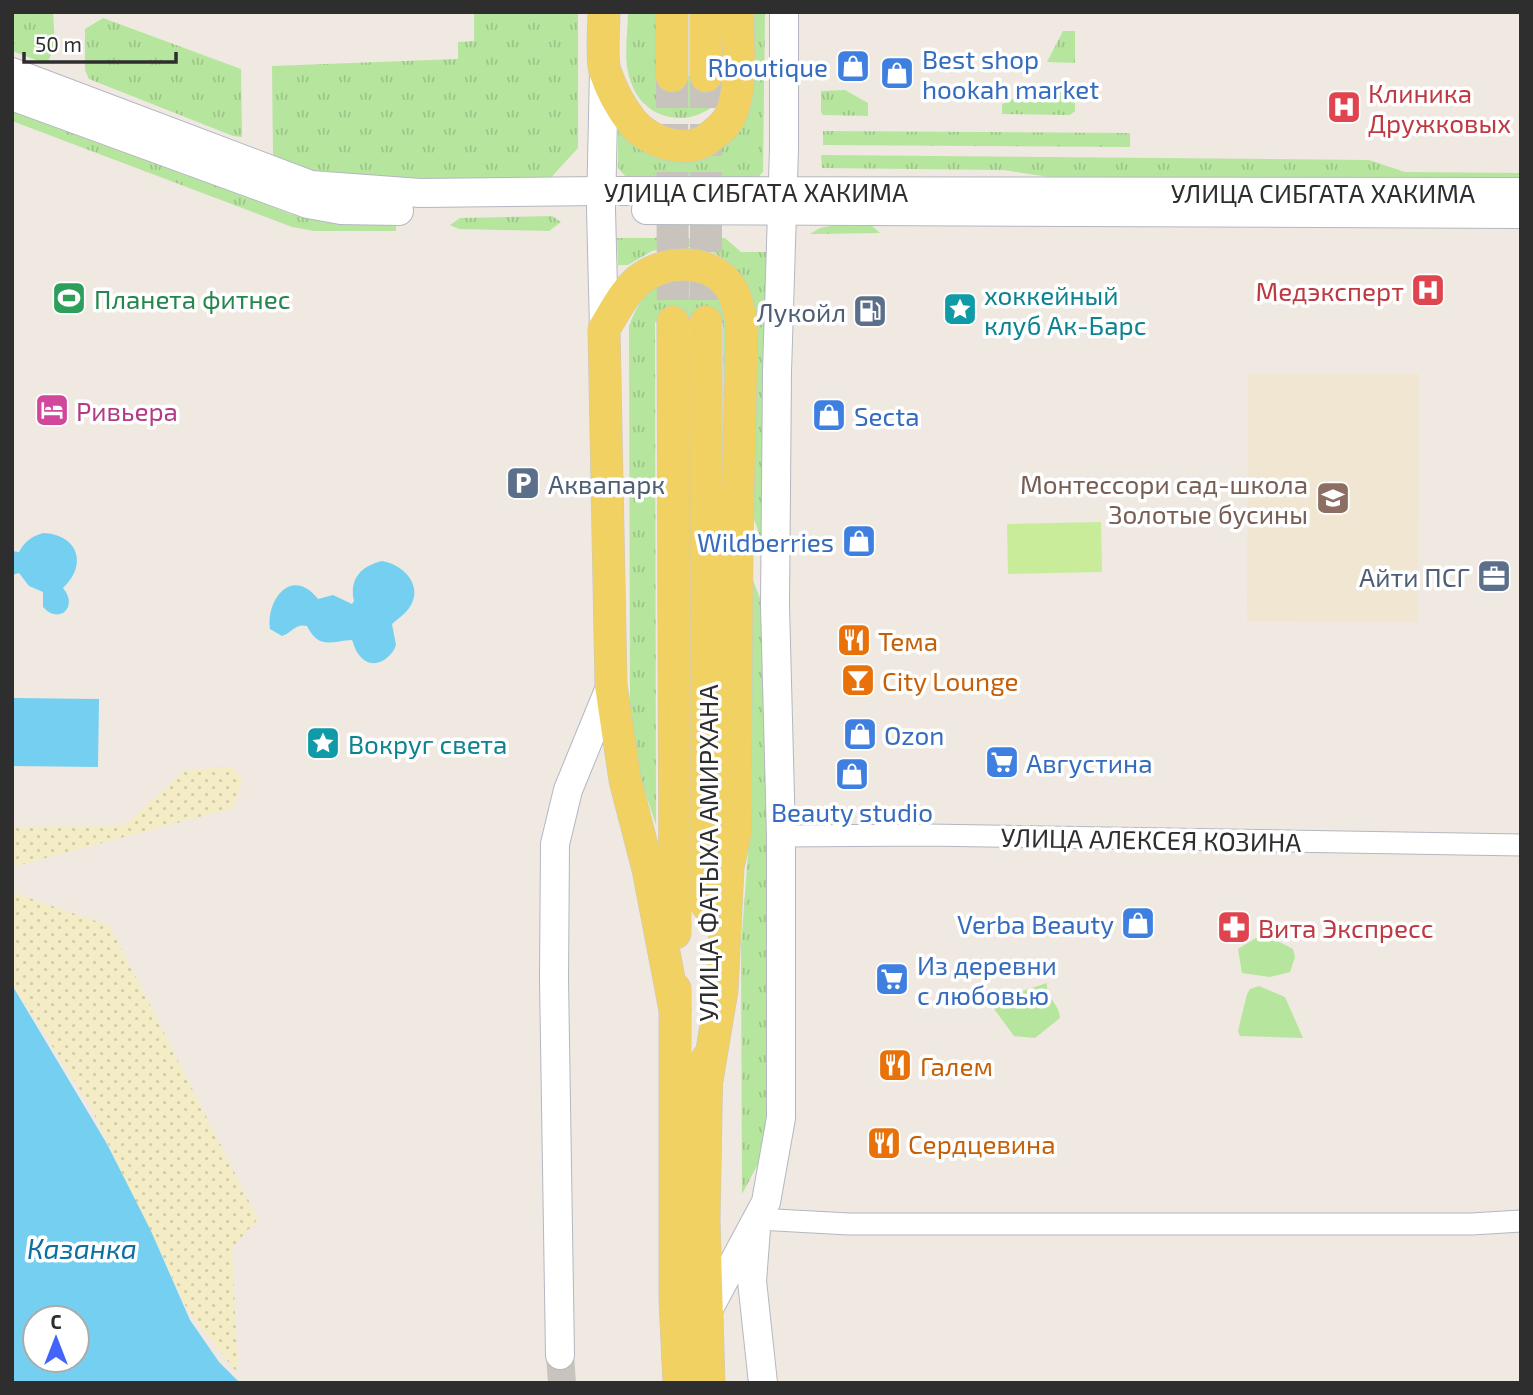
<svg xmlns="http://www.w3.org/2000/svg" width="1533" height="1395" viewBox="0 0 1533 1395" font-family="'Exo 2',sans-serif">
<defs>
<pattern id="grass-tufts" width="24" height="20" patternUnits="userSpaceOnUse" patternTransform="scale(1.75)"><rect width="24" height="20" fill="#b6e59e"/><path d="M3 7l-1-3M5 7V3M7 7l1-3M15 17l-1-3M17 17v-4M19 17l1-3" fill="none" stroke="#9dc588"/></pattern>
<pattern id="sand-dots" width="8" height="8" patternUnits="userSpaceOnUse" patternTransform="scale(1.75)"><rect width="8" height="8" fill="#f3ecc5"/><path d="M2 2h.1M6 6h.1" fill="none" stroke="#d1cbaa" stroke-width="1.8" stroke-linecap="round"/></pattern>
</defs>
<rect width="100%" height="100%" fill="#efe9e1"/>
<path fill="#f0e6d1" d="M1248 374H1419L1418 622 1247 621Z"/>
<g fill="url(#grass-tufts)">
<path d="M12 12H53L55 46 47 64 12 51Z"/>
<path d="M474 12H578V148L545 184 468 191 295 168 273 158 272 66 458 59V42L474 41Z"/>
<path d="M628 12H656V76H723L722 12H725C725 32 729 82 720 98 714 109 696 117 684 118 654 119 634 101 628 72 624 53 628 31 628 12Z"/>
<path d="M753 12H765L763 172 756 179 627 178 618 168V127L701 151Z"/>
<path d="M103 18 241 69 242 137 233 136 89 79 85 70V29Z"/>
<path d="M1063 31H1075V63L1047 62Z"/>
<path d="M1034 89 1075 90V111L1070 115 1002 114V104Z"/>
<path d="M845 90 868 103V116L823 115 821 112V91Z"/>
<path d="M12 106 291 214 314 218 396 222V231H314L292 227 12 121Z"/>
<path d="M823 131 1130 133V147L823 145Z"/>
<path d="M821 155 1369 160 1405 172 1521 173V180L1063 179 1003 170 822 168Z"/>
<path d="M552 216 561 222 549 231 459 229 450 225 460 218Z"/>
<path d="M835 225H871L880 233 810 234 820 228Z"/>
<path d="M617 238H725L741 252H766L767 557 754 519 751 309 738 275 726 260 707 249 690 247H669L652 251 628 265H618Z"/>
<path d="M689 280C707 288 718 296 728 312L724 498 723 323 655 322 656 825 639 774 630 720 629 326C642 292 653 283 689 280Z"/>
<path d="M750 573 766 613 767 636 768 1112 759 1162 742 1194 741 946 752 800Z"/>
</g>
<g fill="url(#sand-dots)">
<path d="M233 767 242 781 233 808 12 867V827L124 826 185 770Z"/>
<path d="M12 892 110 926 258 1219 232 1248 238 1374 188 1311 89 1104 12 983Z"/>
</g>
<g fill="#b6e59e">
<path d="M1266 935 1293 949 1295 957 1290 972 1270 977 1242 973 1238 949 1259 936Z"/>
<path d="M1047 983C1045 997 1060 1005 1060 1018L1035 1038 1014 1036 989 1002Z"/>
<path d="M1259 986 1285 997 1303 1038 1240 1036 1238 1031 1247 994 1250 989Z"/>
</g>
<path fill="#c9ec9a" d="M1101 522 1102 572 1008 574 1007 524Z"/>
<g fill="#75cff0" fill-rule="evenodd">
<path d="M43 533C77 534 89 564 63 588 79 607 59 625 43 607V592L29 586 19 573 12 575V551L19 552C25 541 31 537 43 533Z"/>
<path d="M382 561C407 565 427 591 405 613 401 617 396 620 392 624L396 645C391 660 372 671 360 656 356 652 354 645 352 640 331 641 319 650 307 626 295 623 292 633 282 636L270 629C266 599 292 566 318 599L333 595 352 604 354 601C349 579 361 566 382 561Z"/>
<path d="M12 698 99 699 98 767 12 766Z"/>
<path d="M12 985 107 1144 151 1231 190 1320 219 1362 240 1383H12ZM35 1318H77V1360H35Z"/>
</g>
<g fill="none" stroke-linecap="round" stroke-linejoin="round">
<path stroke="#c8c4bd" stroke-width="28" stroke-dasharray="28 14" stroke-linecap="butt" d="M560 1355 562 1383"/>
<g stroke="#c8c4bd" stroke-width="32" stroke-dasharray="32 16" stroke-linecap="butt">
<path d="M672 76 673 322"/>
<path d="M706 76V322"/>
</g>
<g stroke="#b4b7c1" stroke-width="23">
<g id="street">
<path d="M781 836 927 835 1521 845"/>
<path d="M757 1219 849 1224H1472L1521 1221"/>
</g>
</g>
<g stroke="#b4b7c1" stroke-width="30">
<g id="secondary">
<path d="M604 70 601 209 604 329"/>
<path d="M12 72 311 185 420 193 602 191 1521 192"/>
<path d="M12 96 308 204 341 210 399 211"/>
<path d="M646 210 1521 214"/>
<path d="M756 1229 752 1281 763 1383"/>
<path d="M706 1314 766 1202 781 1118V836L775 605 777 372 784 148V12"/>
<path d="M560 1355 554 979 555 844 568 790 611 685"/>
</g>
</g>
<g stroke="#c9c9c9" stroke-width="33">
<g id="primary">
<path d="M604 12C604 28 601 57 605 71 611 89 621 108 633 123 650 142 684 154 706 140 716 132 726 126 731 114 743 87 737 42 738 12"/>
<path d="M672 76V12"/>
<path d="M706 76V12"/>
<path d="M673 322 675 933"/>
<path d="M706 322 707 905"/>
<path d="M675 989V1300L679 1383"/>
<path d="M675 1010 648 869 625 780 611 685 604 329C614 313 624 292 639 280 666 259 712 257 732 290 737 299 739 312 742 322L737 538 735 834 728 867 722 990 707 1080"/>
<path d="M707 1059 704 1220 709 1383"/>
</g>
</g>
<use href="#street" stroke="#fff" stroke-width="21"/>
<use href="#secondary" stroke="#fff" stroke-width="28"/>
<use href="#primary" stroke="#f2d163" stroke-width="32"/>
</g>
<defs>
<g id="shop-square" transform="scale(1.75)"><rect x="-9" y="-9" width="18" height="18" rx="4" fill="#3f7fe0" stroke="#fff"/><path d="M-5-2.5h2.3a2.7 3.5 0 0 1 5.4 0H5L5.5 6h-11ZM-1.5-2.5h3a1.5 2.3 0 0 0-3 0Z" fill="#fff"/></g>
<g id="hospital-square" transform="scale(1.75)"><rect x="-9" y="-9" width="18" height="18" rx="4" fill="#e0444e" stroke="#fff"/><path d="M-5-5h3v3.5h4V-5h3V5h-3V1.5h-4V5h-3Z" fill="#fff"/></g>
<g id="stadium-square" transform="scale(1.75)"><rect x="-9" y="-9" width="18" height="18" rx="4" fill="#2e9e5b" stroke="#fff"/><path d="M0-5a6.5 5 0 1 0 0 10a6.5 5 0 1 0 0-10ZM-3.5-1.8h7v3.6h-7Z" fill="#fff"/></g>
<g id="sight-square" transform="scale(1.75)"><rect x="-9" y="-9" width="18" height="18" rx="4" fill="#0f9aa8" stroke="#fff"/><path d="M0-6L1.8-2.2L6-1.7L2.9 1.2L3.7 5.4L0 3.3L-3.7 5.4L-2.9 1.2L-6-1.7L-1.8-2.2Z" fill="#fff"/></g>
<g id="fuel-square" transform="scale(1.75)"><rect x="-9" y="-9" width="18" height="18" rx="4" fill="#5c6f8a" stroke="#fff"/><path d="M-5.5-6h7V0h2V4h1.3V-2.5L3-4.5l.8-.8L6-3V5H2.5V1h-1V6h-7ZM-4.2-4.7v3.2H.2V-4.7Z" fill="#fff"/></g>
<g id="hotel-square" transform="scale(1.75)"><rect x="-9" y="-9" width="18" height="18" rx="4" fill="#d1479c" stroke="#fff"/><path d="M-6-4.5h1.5V1H6V5H4.5V3h-9V5H-6ZM-4 0a1.8 1.8 0 1 1 3.6 0ZM.5 0V-2.5h3Q6-2.5 6 0Z" fill="#fff"/></g>
<g id="parking-square" transform="scale(1.75)"><rect x="-9" y="-9" width="18" height="18" rx="4" fill="#5c6f8a" stroke="#fff"/><path d="M-3.5-5.5H1a3.5 3.5 0 0 1 0 7H-1V5.5H-3.5ZM-1-3.4V-.6H.8a1.4 1.4 0 0 0 0-2.8Z" fill="#fff"/></g>
<g id="school-square" transform="scale(1.75)"><rect x="-9" y="-9" width="18" height="18" rx="4" fill="#8d6e63" stroke="#fff"/><path d="M0-5L7-2L0 1L-7-2ZM-4 1L0 2.5L4 1V4Q0 6-4 4Z" fill="#fff"/></g>
<g id="office-square" transform="scale(1.75)"><rect x="-9" y="-9" width="18" height="18" rx="4" fill="#5c6f8a" stroke="#fff"/><path d="M-6-3h4V-5.5h4V-3h4V5H-6ZM-1-4.5V-3h2v-1.5ZM-6 0V1H6V0Z" fill="#fff"/></g>
<g id="restaurant-square" transform="scale(1.75)"><rect x="-9" y="-9" width="18" height="18" rx="4" fill="#e8710a" stroke="#fff"/><path d="M-5-6h1v4h1v-4h1v4h1v-4h1v5L-1.5 .5V6h-2V.5L-5-1ZM5-6V6H3V1.5H1.5Q1.5-4 5-6Z" fill="#fff"/></g>
<g id="bar-square" transform="scale(1.75)"><rect x="-9" y="-9" width="18" height="18" rx="4" fill="#e8710a" stroke="#fff"/><path d="M-6-5H6L.8 .8V4.5H3.5V6h-7V4.5H-.8V.8Z" fill="#fff"/></g>
<g id="supermarket-square" transform="scale(1.75)"><rect x="-9" y="-9" width="18" height="18" rx="4" fill="#3f7fe0" stroke="#fff"/><path d="M-6-5.5h2.5l.6 2H6L4.5 2H-2.5L-4.4-4H-6ZM-1.5 3.2a1.3 1.3 0 1 0 .1 0ZM3 3.2a1.3 1.3 0 1 0 .1 0Z" fill="#fff"/></g>
<g id="pharmacy-square" transform="scale(1.75)"><rect x="-9" y="-9" width="18" height="18" rx="4" fill="#e0444e" stroke="#fff"/><path d="M-2-6h4v4h4v4h-4v4h-4v-4h-4v-4h4Z" fill="#fff"/></g>
</defs>
<g fill-rule="evenodd">
<use href="#shop-square" x="853" y="66"/>
<use href="#shop-square" x="897" y="73"/>
<use href="#hospital-square" x="1344" y="107"/>
<use href="#hospital-square" x="1428" y="290"/>
<use href="#stadium-square" x="69" y="298"/>
<use href="#sight-square" x="960" y="309"/>
<use href="#fuel-square" x="870" y="311"/>
<use href="#hotel-square" x="52" y="410"/>
<use href="#shop-square" x="829" y="415"/>
<use href="#parking-square" x="523" y="483"/>
<use href="#school-square" x="1333" y="498"/>
<use href="#shop-square" x="859" y="541"/>
<use href="#office-square" x="1494" y="576"/>
<use href="#restaurant-square" x="854" y="640"/>
<use href="#bar-square" x="858" y="680"/>
<use href="#shop-square" x="860" y="734"/>
<use href="#sight-square" x="323" y="743"/>
<use href="#supermarket-square" x="1002" y="762"/>
<use href="#shop-square" x="852" y="774"/>
<use href="#shop-square" x="1138" y="923"/>
<use href="#pharmacy-square" x="1234" y="927"/>
<use href="#supermarket-square" x="892" y="979"/>
<use href="#restaurant-square" x="895" y="1065"/>
<use href="#restaurant-square" x="884" y="1143"/>
</g>
<g text-anchor="middle" dominant-baseline="central" stroke-width="7" stroke-linejoin="round" paint-order="stroke">
<g font-size="26" fill="#366cbe" stroke="#fff" text-anchor="start">
<text x="922" y="58">Best shop<tspan x="922" dy="30">hookah market</tspan></text>
<text x="828" y="66" text-anchor="end">Rboutique</text>
<text x="854" y="415">Secta</text>
<text x="834" y="541" text-anchor="end">Wildberries</text>
<text x="884" y="734">Ozon</text>
<text x="1026" y="762">Августина</text>
<text x="852" y="811" text-anchor="middle">Beauty studio</text>
<text x="1114" y="923" text-anchor="end">Verba Beauty</text>
<text x="917" y="964">Из деревни<tspan x="917" dy="30">с любовью</tspan></text>
</g>
<g font-size="26" fill="#be3a42" stroke="#fff" text-anchor="start">
<text x="1368" y="92">Клиника<tspan x="1368" dy="30">Дружковых</tspan></text>
<text x="1404" y="290" text-anchor="end">Медэксперт</text>
<text x="1258" y="927">Вита Экспресс</text>
</g>
<g font-size="26" fill="#2e2e2e" stroke="#fff">
<text x="756" y="191">УЛИЦА СИБГАТА ХАКИМА</text>
<text x="1323" y="192">УЛИЦА СИБГАТА ХАКИМА</text>
<text transform="translate(1151 839) rotate(1)">УЛИЦА АЛЕКСЕЯ КОЗИНА</text>
<text transform="translate(707 853) rotate(-90)">УЛИЦА ФАТЫХА АМИРХАНА</text>
</g>
<g font-size="26" fill="#0d838f" stroke="#fff" text-anchor="start">
<text x="984" y="294">хоккейный<tspan x="984" dy="30">клуб Ак-Барс</tspan></text>
<text x="348" y="743">Вокруг света</text>
</g>
<g font-size="26" fill="#27864d" stroke="#fff" text-anchor="start">
<text x="94" y="298">Планета фитнес</text>
</g>
<g font-size="26" fill="#4e5e75" stroke="#fff" text-anchor="end">
<text x="846" y="311">Лукойл</text>
<text x="548" y="483" text-anchor="start">Аквапарк</text>
<text x="1470" y="576">Айти ПСГ</text>
</g>
<g font-size="26" fill="#b23c85" stroke="#fff" text-anchor="start">
<text x="76" y="410">Ривьера</text>
</g>
<g font-size="26" fill="#785e54" stroke="#fff" text-anchor="end">
<text x="1308" y="483">Монтессори сад-школа<tspan x="1308" dy="30">Золотые бусины</tspan></text>
</g>
<g font-size="26" fill="#c56008" stroke="#fff" text-anchor="start">
<text x="878" y="640">Тема</text>
<text x="882" y="680">City Lounge</text>
<text x="920" y="1065">Галем</text>
<text x="908" y="1143">Сердцевина</text>
</g>
<g font-size="28" font-style="italic" fill="#0d6fa3" stroke="#fff">
<text x="82" y="1248">Казанка</text>
</g>
</g>
<rect width="1533" height="1395" fill="none" stroke="#2e2e2e" stroke-width="28"/>
<g transform="translate(56 1339)"><circle r="33" fill="#ffffff" stroke="#ababab" stroke-width="2"/>
<path d="M0-5L12 26L0 18L-12 26Z" fill="#4264fb"/>
<text y="-10" font-size="19" font-weight="bold" text-anchor="middle" fill="#2e2e2e">С</text>
</g>
<path d="M24 52v10h152v-10" fill="none" stroke="#2e2e2e" stroke-width="3.5"/>
<text x="35" y="52" font-size="21" fill="#2e2e2e" stroke="#ffffff" stroke-width="5" paint-order="stroke">50 m</text>
</svg>
